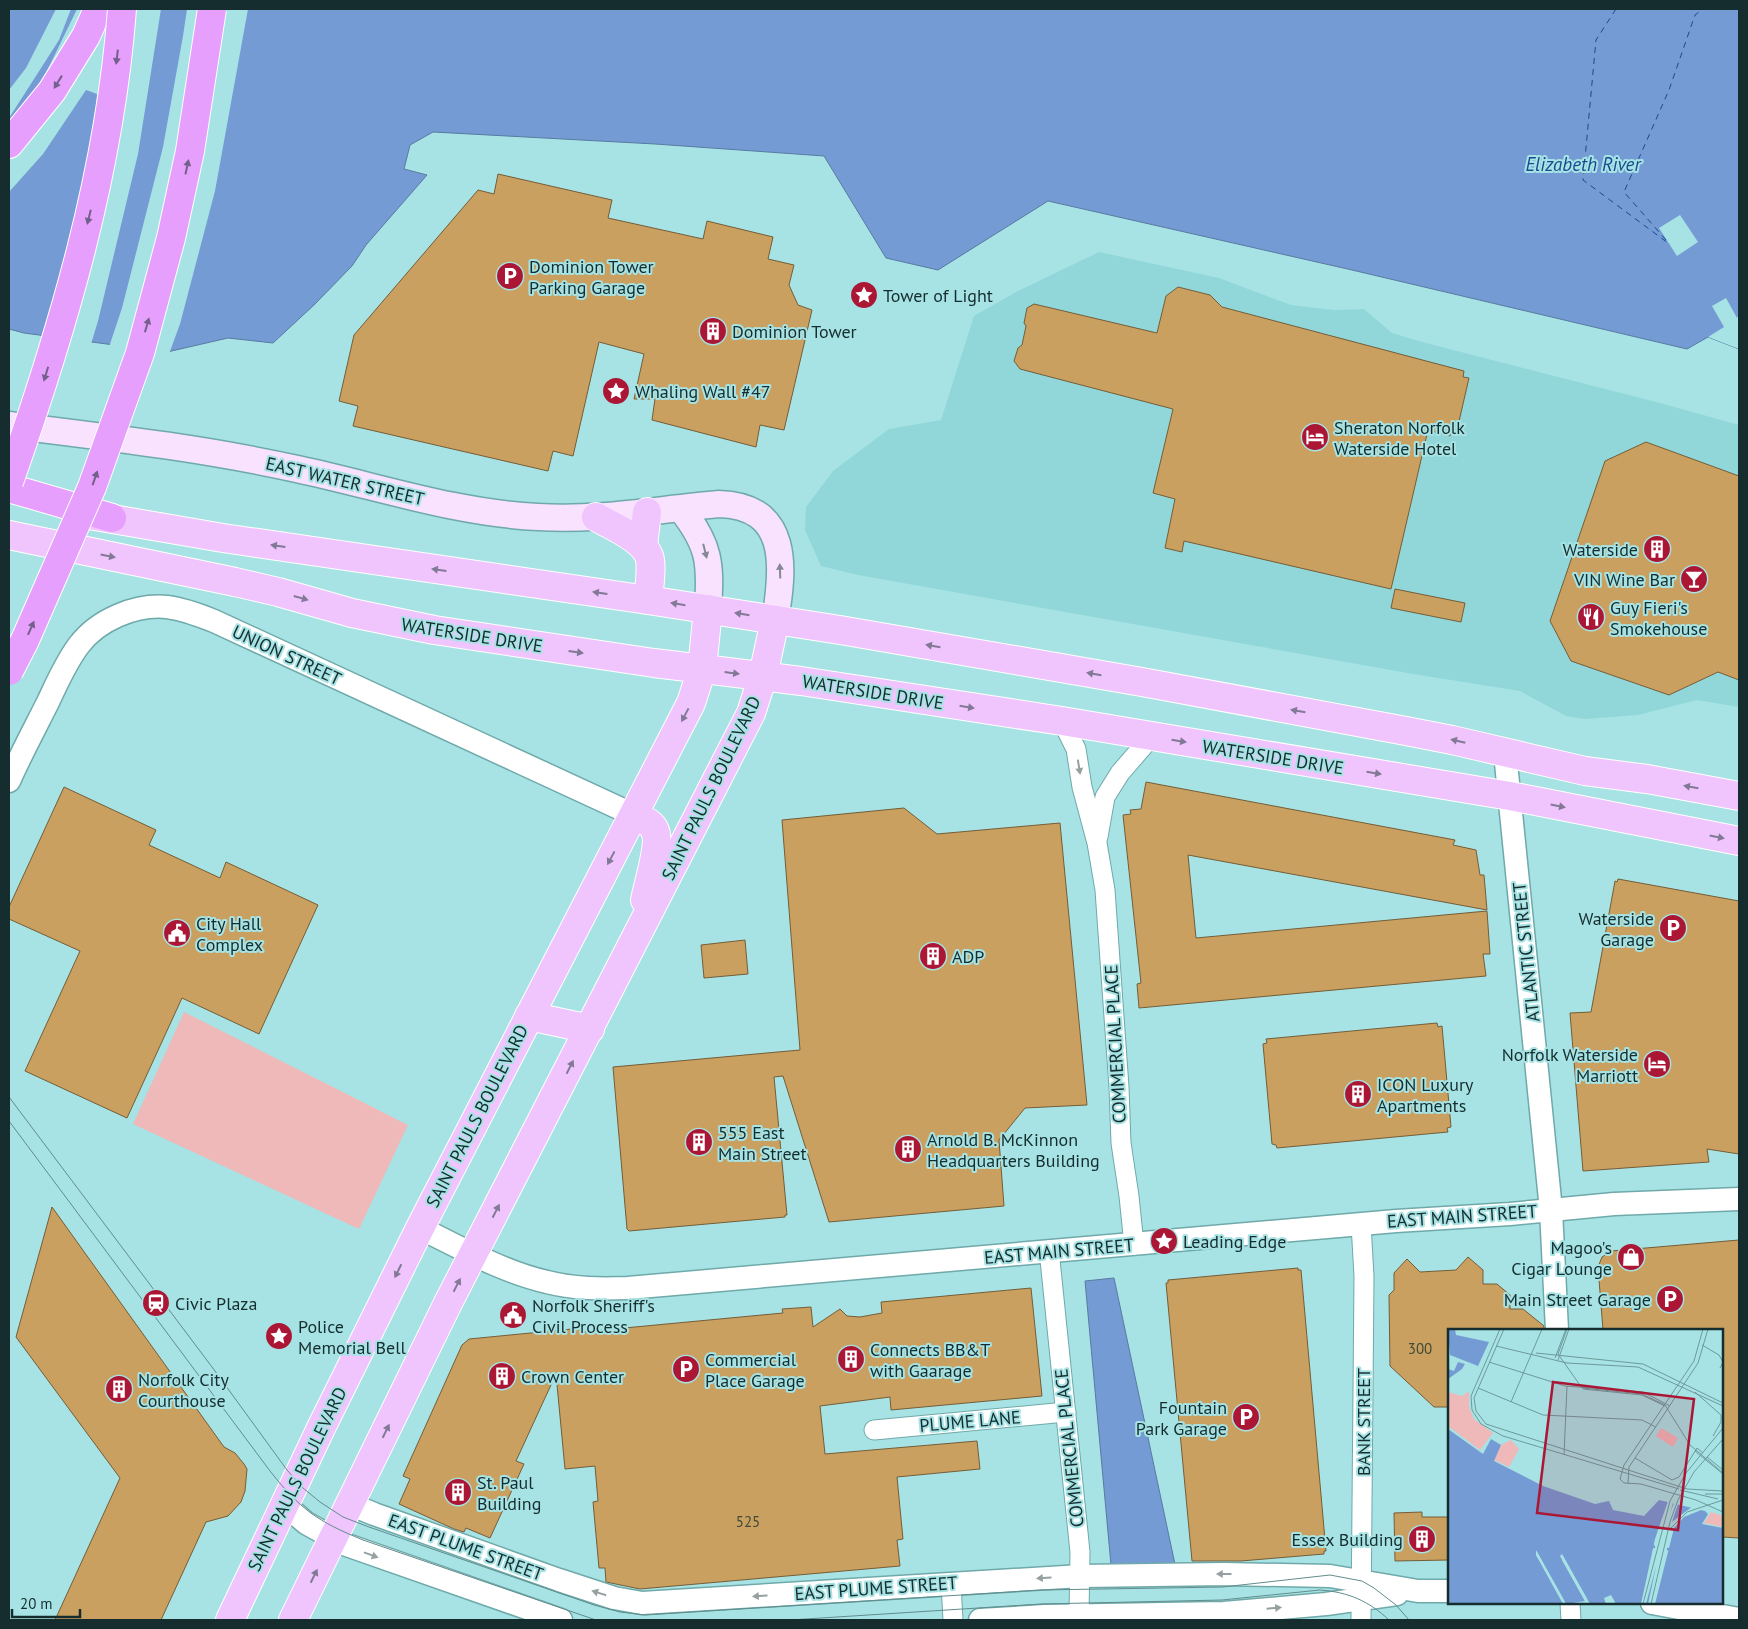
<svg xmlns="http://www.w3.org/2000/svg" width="1748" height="1629" viewBox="0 0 1748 1629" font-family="'PT Sans',sans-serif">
<rect width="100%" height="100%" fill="#a7e3e4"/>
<path fill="#91d7d9" d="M1099 252 1219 278 1291 305 1334 310 1364 309 1392 333 1422 342 1660 403 1739 425V707L1697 700 1638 715 1584 719 1566 716 1520 691 1413 674 858 575 821 566 805 530 806 507 833 471 889 429 941 420 974 316 1016 292Z"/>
<path fill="#efb8b9" d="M184 1012 408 1125 359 1229 133 1124Z"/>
<g fill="#749bd4" stroke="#587aa2">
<path d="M9 9H1739V349L1708 337 1687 349 1352 270 1048 201 938 270 886 258 824 156 655 144 433 132 410 145 404 169 427 175 366 245 352 266 314 305 273 343 228 338 167 352 24 333 9 329Z"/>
<path d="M1114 1278 1176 1569 1111 1565 1085 1281Z"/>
</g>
<g fill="#a7e3e4">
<path d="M56 9H71L59 40 9 118V90L26 68Z"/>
<path d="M77 9H161L138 154 98 321 91 344 45 338 56 303 95 132 97 94 86 90 43 154 9 192V127L45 75Z"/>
<path d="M187 9H248L215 191 180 324 169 354 109 347 122 308 163 147 183 36Z"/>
<path d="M1680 215 1698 242 1677 256 1659 228Z"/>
<path d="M1726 298 1737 318 1739 314V349L1708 337 1724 327 1712 306Z"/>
</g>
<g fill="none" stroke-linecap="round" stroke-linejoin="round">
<g stroke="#184a8f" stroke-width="1" stroke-dasharray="6 5" stroke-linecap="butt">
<path d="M1616 9 1596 40 1583 180 1668 243"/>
<path d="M1666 240 1624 192 1669 90 1695 15 1703 9"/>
</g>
</g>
<g fill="#c9a05f" stroke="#745d38">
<path d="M498 174 612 200 608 218 703 239 707 221 773 237 768 259 794 265 789 285 798 305 812 310 784 430 760 425 756 447 652 420 655 399H634L644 354 599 342 573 456 553 451 548 471 353 426 358 406 339 401 354 335 478 190 494 194Z"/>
<path d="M1178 287 1210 295 1222 307 1464 371 1463 377 1469 378 1457 430 1452 429 1450 436 1428 430 1391 589 1184 541 1182 552 1165 548 1175 499 1153 493 1173 409 1020 369 1014 361 1018 348 1022 345 1026 326 1024 323 1027 308 1034 304 1157 333 1166 296Z"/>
<path d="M1646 442 1739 476V680L1718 672 1669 695 1571 661 1550 621 1605 461Z"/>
<path d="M1395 589 1465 603 1461 622 1391 608Z"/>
<path d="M1146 782 1455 840 1453 845 1476 850 1480 875H1484L1487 910 1188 855 1196 938 1487 911 1490 954H1483L1486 976 1139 1008 1137 984 1141 983 1123 815 1131 814 1130 810 1141 809Z"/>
<path d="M64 787 156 830 149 845 220 878 226 862 318 905 259 1034 182 998 127 1118 25 1071 80 951 9 919V907Z"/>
<path d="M904 808 937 834 1060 823 1087 1105 1025 1108 999 1140 1004 1206 829 1222 783 1076 774 1077 787 1215H785V1217L629 1231 627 1229 613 1067 800 1050 782 820Z"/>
<path d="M1618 879 1739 901V1154L1707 1149 1709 1162 1583 1171 1570 1013 1591 1012 1615 881 1617 882Z"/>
<path d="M745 940 748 974 704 978 701 945Z"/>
<path d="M1437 1023 1438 1027 1442 1026 1451 1127 1447 1128 1448 1132 1277 1148 1276 1145 1272 1144 1263 1044 1267 1043 1266 1039Z"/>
<path d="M52 1207 224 1447 235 1453 244 1464 247 1469 245 1491 241 1502 228 1516 206 1522 161 1620H55L120 1478 16 1337Z"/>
<path d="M1739 1240V1538L1722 1537V1330H1603L1598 1267 1602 1257 1611 1251Z"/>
<path d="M1468 1257 1483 1270V1284H1497L1510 1295V1309H1523L1544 1326V1330H1449V1407H1434L1390 1366 1389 1295 1394 1290V1273L1407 1259 1420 1272 1456 1270Z"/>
<path d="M1298 1268V1270H1301L1326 1551H1324V1554L1241 1561H1192L1166 1283H1168V1280Z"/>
<path d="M1031 1288 1042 1396 891 1410 890 1397 820 1406 825 1454 977 1441 980 1469 897 1477 903 1539 897 1540 900 1566 640 1589 606 1582 605 1568H599L593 1502 598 1501 595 1466 565 1469 556 1374 516 1461 524 1464 490 1538 466 1528 464 1532 454 1529 399 1504 410 1479 403 1476 462 1345 469 1339 582 1328V1332L783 1313 782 1309 811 1307 813 1327 840 1309 847 1316 860 1317 882 1313 881 1302Z"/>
<path d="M1422 1512V1517H1449V1560L1395 1561 1394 1513Z"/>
</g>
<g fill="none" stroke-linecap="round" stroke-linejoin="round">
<g stroke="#6fa9aa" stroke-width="21">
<g id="minor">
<path d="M1062 721 1076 749 1082 787 1097 843 1105 890 1119 1087 1121 1143 1129 1196 1134 1245"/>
<path d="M1098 837 1105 797 1120 773 1152 736"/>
<path d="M1361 1224 1364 1276 1361 1620"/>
<path d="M1049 1250 1080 1552 1079 1615"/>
<path d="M874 1430 1066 1412"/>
<path d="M951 1584 953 1620"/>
<path d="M1570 1603 1571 1620"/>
</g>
</g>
<g stroke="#6fa9aa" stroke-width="25">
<g id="tertiary">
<path d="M1505 753 1551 1210 1557 1330"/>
<path d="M9 781C21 754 35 728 48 702 57 683 66 662 79 645 98 620 135 604 167 607 183 609 199 615 214 621L634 815"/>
<path d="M420 1228C461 1248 503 1272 547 1282 574 1289 601 1289 628 1288L1396 1221 1510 1214 1614 1204 1739 1199"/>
<path d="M284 1504 306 1523 344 1544 561 1620"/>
<path d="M350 1504 374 1514 559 1580 614 1598 642 1603 1081 1576 1224 1574 1330 1576 1418 1591H1449"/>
<path d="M1652 1603 1739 1619"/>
<path d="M980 1620 1045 1616 1224 1613 1326 1604 1397 1594"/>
</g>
</g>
<g stroke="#6fa9aa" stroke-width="29">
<g id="secondary">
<path d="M9 425C105 437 202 448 297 469 377 486 455 513 538 517 599 521 659 509 719 504 790 506 784 568 775 620"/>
<path d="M681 509C710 545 711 564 708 609"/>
</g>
</g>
<g stroke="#fff" stroke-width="30">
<g id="primary">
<path d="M89 515 223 538 648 600 840 630 1142 682 1406 731 1452 740 1585 771 1647 779 1739 796"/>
<path d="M596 517C612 526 647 540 650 560 652 572 649 587 648 600"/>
<path d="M9 535 235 582 278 592 352 613 434 630 654 663 801 681 1062 721 1510 796 1739 841"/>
<path d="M643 546 647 512"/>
<path d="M634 815C641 819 652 822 655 831 661 843 648 885 645 900"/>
<path d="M529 1016 590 1029"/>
<path d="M230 1620 321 1428 420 1228 691 703 702 669 708 609"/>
<path d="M293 1620 448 1303 751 713 763 676 775 620"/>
</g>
</g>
<g stroke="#fff" stroke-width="30">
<g id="motorway">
<path d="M9 144 52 91 86 36 98 9"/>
<path d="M9 488 112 518"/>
</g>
</g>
<use href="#minor" stroke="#fff" stroke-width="19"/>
<use href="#tertiary" stroke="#fff" stroke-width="22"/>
<use href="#secondary" stroke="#f8e2fe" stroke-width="26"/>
<use href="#primary" stroke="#f0c5fd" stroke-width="28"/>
<use href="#motorway" stroke="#e69ffc" stroke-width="28"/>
<g stroke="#618c8d" stroke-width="1">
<path d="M9 1097 215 1371 287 1470 303 1488 320 1502 343 1517 369 1527 594 1605 620 1612 645 1615 1040 1590 1223 1587 1330 1575 1362 1581 1374 1588 1396 1605 1409 1620"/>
<path d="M9 1121 270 1471C301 1510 317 1521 363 1540L596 1620"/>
<path d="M790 1620 1041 1604 1222 1600 1320 1590C1348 1592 1369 1601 1389 1620"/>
</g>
<g stroke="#fff" stroke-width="30" stroke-linecap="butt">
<g id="motorway-bridge">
<path d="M9 482C63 329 110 171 122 9"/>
<path d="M9 671 25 640 92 487 140 353 171 238 190 151 212 9"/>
</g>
</g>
<use href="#motorway-bridge" stroke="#e69ffc" stroke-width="28"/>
</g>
<defs><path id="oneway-solid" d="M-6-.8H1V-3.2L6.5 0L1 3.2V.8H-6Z" transform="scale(1.25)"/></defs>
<g fill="#73608b">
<use href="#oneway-solid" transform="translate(117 57) rotate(97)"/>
<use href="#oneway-solid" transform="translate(58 82) rotate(122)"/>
<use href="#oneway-solid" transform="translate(187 167) rotate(-78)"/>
<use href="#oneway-solid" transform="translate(89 217) rotate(104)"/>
<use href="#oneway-solid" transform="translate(147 325) rotate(-74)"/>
<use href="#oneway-solid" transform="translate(46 374) rotate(107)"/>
<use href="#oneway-solid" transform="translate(95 478) rotate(-71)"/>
<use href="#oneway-solid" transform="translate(31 628) rotate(-66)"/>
</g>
<g fill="#827996">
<use href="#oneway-solid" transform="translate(278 546) rotate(-172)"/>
<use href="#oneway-solid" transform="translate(108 556) rotate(11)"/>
<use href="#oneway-solid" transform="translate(439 570) rotate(-172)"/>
<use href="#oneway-solid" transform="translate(600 593) rotate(-172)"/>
<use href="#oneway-solid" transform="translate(301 598) rotate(16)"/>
<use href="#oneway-solid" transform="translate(678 604) rotate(-171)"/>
<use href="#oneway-solid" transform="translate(742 614) rotate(-171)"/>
<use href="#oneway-solid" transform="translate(933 646) rotate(-170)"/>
<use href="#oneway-solid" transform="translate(576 652) rotate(8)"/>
<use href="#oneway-solid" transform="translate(732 673) rotate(7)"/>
<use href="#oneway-solid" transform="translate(1094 674) rotate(-170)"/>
<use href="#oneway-solid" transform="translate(967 707) rotate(9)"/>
<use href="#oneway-solid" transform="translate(1298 711) rotate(-170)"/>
<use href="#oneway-solid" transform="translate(685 715) rotate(118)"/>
<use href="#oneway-solid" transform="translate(1179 741) rotate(9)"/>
<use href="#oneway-solid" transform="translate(1458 741) rotate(-167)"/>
<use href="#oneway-solid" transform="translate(1374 773) rotate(9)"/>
<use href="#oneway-solid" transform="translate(1691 787) rotate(-170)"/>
<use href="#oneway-solid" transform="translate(1558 806) rotate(11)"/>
<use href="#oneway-solid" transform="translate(1717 837) rotate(11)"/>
<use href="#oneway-solid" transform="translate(611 858) rotate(118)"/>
<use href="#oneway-solid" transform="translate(570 1067) rotate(-63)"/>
<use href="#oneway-solid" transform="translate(496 1211) rotate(-63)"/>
<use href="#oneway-solid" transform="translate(398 1271) rotate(116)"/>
<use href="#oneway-solid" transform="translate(457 1285) rotate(-63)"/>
<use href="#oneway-solid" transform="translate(386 1431) rotate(-64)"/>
<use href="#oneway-solid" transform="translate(314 1576) rotate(-64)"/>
</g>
<g fill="#868896">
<use href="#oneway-solid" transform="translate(705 551) rotate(76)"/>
<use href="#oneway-solid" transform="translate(780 571) rotate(-92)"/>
</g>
<g fill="#96a0a1">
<use href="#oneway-solid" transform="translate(1079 767) rotate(81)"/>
<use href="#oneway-solid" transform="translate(371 1555) rotate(20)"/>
<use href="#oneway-solid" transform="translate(1224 1574) rotate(-180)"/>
<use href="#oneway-solid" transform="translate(1044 1578) rotate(177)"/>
<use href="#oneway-solid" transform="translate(599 1593) rotate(-163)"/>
<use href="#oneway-solid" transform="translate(760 1596) rotate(176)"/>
<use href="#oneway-solid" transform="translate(1274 1608) rotate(-5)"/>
</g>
<defs>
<g id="parking-disc" transform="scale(1.4375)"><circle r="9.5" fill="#ab1635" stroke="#a7e3e4"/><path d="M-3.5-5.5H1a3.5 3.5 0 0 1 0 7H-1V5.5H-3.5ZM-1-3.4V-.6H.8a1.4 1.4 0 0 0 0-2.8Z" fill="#fff"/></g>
<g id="sight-disc" transform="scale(1.4375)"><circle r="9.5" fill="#ab1635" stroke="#a7e3e4"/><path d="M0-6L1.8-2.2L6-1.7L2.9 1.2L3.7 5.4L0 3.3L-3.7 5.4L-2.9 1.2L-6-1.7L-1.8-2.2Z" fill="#fff"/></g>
<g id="building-disc" transform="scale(1.4375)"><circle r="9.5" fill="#ab1635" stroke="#a7e3e4"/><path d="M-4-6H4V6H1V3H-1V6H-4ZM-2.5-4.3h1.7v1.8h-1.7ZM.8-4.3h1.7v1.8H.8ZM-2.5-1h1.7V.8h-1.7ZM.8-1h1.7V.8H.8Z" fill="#fff"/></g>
<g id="hotel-disc" transform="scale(1.4375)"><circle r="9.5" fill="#ab1635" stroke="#a7e3e4"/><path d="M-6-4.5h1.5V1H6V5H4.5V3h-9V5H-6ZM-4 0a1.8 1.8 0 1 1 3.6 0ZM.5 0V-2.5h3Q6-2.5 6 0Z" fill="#fff"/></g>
<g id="bar-disc" transform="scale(1.4375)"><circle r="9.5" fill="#ab1635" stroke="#a7e3e4"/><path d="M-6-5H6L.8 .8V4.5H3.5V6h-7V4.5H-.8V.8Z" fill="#fff"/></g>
<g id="restaurant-disc" transform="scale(1.4375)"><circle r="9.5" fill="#ab1635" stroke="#a7e3e4"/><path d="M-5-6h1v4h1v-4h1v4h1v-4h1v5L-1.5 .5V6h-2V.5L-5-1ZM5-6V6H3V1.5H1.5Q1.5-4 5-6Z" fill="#fff"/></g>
<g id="civic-disc" transform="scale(1.4375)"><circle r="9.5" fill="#ab1635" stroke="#a7e3e4"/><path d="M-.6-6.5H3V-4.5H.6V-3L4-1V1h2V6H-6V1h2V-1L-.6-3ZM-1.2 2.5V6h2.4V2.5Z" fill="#fff"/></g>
<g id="shop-disc" transform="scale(1.4375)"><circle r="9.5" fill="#ab1635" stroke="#a7e3e4"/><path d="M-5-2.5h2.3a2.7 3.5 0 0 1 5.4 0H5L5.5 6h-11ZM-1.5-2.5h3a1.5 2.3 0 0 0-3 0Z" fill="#fff"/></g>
<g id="station-disc" transform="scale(1.4375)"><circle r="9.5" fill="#ab1635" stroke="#a7e3e4"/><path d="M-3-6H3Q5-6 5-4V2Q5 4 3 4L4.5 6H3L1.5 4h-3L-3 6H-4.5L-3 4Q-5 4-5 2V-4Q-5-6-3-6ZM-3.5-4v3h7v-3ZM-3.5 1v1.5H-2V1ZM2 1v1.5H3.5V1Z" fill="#fff"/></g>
</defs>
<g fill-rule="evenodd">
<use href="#parking-disc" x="510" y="276"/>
<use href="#sight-disc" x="864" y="295"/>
<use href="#building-disc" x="713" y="331"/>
<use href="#sight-disc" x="616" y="391"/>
<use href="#hotel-disc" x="1315" y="437"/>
<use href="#building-disc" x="1657" y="549"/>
<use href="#bar-disc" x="1694" y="579"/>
<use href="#restaurant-disc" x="1591" y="617"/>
<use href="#parking-disc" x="1673" y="928"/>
<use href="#civic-disc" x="177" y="933"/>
<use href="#building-disc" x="933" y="956"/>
<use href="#hotel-disc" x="1657" y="1064"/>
<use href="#building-disc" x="1358" y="1094"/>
<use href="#building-disc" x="699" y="1142"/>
<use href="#building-disc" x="908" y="1149"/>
<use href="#sight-disc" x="1164" y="1241"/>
<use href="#shop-disc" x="1631" y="1257"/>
<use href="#parking-disc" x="1670" y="1299"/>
<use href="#station-disc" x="156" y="1303"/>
<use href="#civic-disc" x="513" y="1315"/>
<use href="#sight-disc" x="279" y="1336"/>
<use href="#building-disc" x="851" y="1359"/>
<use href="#parking-disc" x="686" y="1369"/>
<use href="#building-disc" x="502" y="1376"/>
<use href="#building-disc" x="119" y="1389"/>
<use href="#parking-disc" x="1246" y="1417"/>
<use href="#building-disc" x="458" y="1492"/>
<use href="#building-disc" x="1422" y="1539"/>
</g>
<g text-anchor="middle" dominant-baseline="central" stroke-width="4" stroke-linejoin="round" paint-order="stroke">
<g font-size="15" fill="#424a3a">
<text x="1420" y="1348">300</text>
<text x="748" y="1521">525</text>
</g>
<g font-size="18" fill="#152d2e" stroke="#a7e3e4" text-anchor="start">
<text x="529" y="266">Dominion Tower<tspan x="529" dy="21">Parking Garage</tspan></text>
<text x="883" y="295">Tower of Light</text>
<text x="732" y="331">Dominion Tower</text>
<text x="635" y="391">Whaling Wall #47</text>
<text x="1334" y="427">Sheraton Norfolk<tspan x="1334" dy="21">Waterside Hotel</tspan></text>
<text x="1638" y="549" text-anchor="end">Waterside</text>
<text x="1675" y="579" text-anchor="end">VIN Wine Bar</text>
<text x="1610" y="607">Guy Fieri's<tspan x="1610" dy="21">Smokehouse</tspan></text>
<text x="1654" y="918" text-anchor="end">Waterside<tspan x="1654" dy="21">Garage</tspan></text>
<text x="196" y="923">City Hall<tspan x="196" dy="21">Complex</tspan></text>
<text x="952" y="956">ADP</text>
<text x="1638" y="1054" text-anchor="end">Norfolk Waterside<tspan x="1638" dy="21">Marriott</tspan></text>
<text x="1377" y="1084">ICON Luxury<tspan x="1377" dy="21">Apartments</tspan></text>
<text x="718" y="1132">555 East<tspan x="718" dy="21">Main Street</tspan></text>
<text x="927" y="1139">Arnold B. McKinnon<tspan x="927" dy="21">Headquarters Building</tspan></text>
<text x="1183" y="1241">Leading Edge</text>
<text x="1612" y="1247" text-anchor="end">Magoo's<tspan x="1612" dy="21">Cigar Lounge</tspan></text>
<text x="1651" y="1299" text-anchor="end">Main Street Garage</text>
<text x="175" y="1303">Civic Plaza</text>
<text x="532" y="1305">Norfolk Sheriff's<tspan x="532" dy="21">Civil Process</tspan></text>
<text x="298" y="1326">Police<tspan x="298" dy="21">Memorial Bell</tspan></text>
<text x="870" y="1349">Connects BB&amp;T<tspan x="870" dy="21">with Gaarage</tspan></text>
<text x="705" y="1359">Commercial<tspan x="705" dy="21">Place Garage</tspan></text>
<text x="521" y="1376">Crown Center</text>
<text x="138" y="1379">Norfolk City<tspan x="138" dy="21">Courthouse</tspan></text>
<text x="1227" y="1407" text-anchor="end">Fountain<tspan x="1227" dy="21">Park Garage</tspan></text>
<text x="477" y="1482">St. Paul<tspan x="477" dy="21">Building</tspan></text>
<text x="1403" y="1539" text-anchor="end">Essex Building</text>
</g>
<g font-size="18" fill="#152d2e" stroke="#a7e3e4">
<text transform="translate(345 481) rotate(13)">EAST WATER STREET</text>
<text transform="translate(472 635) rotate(9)">WATERSIDE DRIVE</text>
<text transform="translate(287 655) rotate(25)">UNION STREET</text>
<text transform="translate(873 692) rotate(9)">WATERSIDE DRIVE</text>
<text transform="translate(1273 757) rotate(9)">WATERSIDE DRIVE</text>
<text transform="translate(711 788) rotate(-64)">SAINT PAULS BOULEVARD</text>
<text transform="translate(1526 952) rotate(-96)">ATLANTIC STREET</text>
<text transform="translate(1115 1044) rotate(-93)">COMMERCIAL PLACE</text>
<text transform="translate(477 1116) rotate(-63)">SAINT PAULS BOULEVARD</text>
<text transform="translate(1462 1216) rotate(-4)">EAST MAIN STREET</text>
<text transform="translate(1059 1251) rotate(-5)">EAST MAIN STREET</text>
<text transform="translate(970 1421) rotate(-5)">PLUME LANE</text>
<text transform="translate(1363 1422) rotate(-90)">BANK STREET</text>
<text transform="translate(1069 1448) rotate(-96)">COMMERCIAL PLACE</text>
<text transform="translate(297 1479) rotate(-64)">SAINT PAULS BOULEVARD</text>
<text transform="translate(466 1547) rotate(20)">EAST PLUME STREET</text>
<text transform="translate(876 1588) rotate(-4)">EAST PLUME STREET</text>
</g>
<g font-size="19" font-style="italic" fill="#184a8f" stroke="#a7e3e4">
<text x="1583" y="164">Elizabeth River</text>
</g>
</g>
<g transform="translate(1448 1329)">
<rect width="275" height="275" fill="#a7e3e4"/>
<path d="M21 62V78L26 90 45 104 32 121 0 97V63L14 67ZM213 99 230 109 225 118 208 107ZM63 111 71 120 61 138 46 131 53 116ZM263 183 275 187V198L256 194Z" fill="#efb8b9"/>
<path d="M0 0H7L8 6 41 13 30 37 2 26ZM10 33 17 35 14 40 0 50V40L6 42ZM0 100 35 125 43 110 53 116 46 132 95 157 147 175 161 172 165 181 196 187 211 171 257 182 260 185 254 195 275 199V275H168L163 266 156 269 158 275H142L115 227 114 231 137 272 118 275 89 223 88 226 115 275H0Z" fill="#749bd4"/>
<path d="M221 169 226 170 198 275H193L207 210ZM227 171 231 172 224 193 245 177 258 179 236 188 226 199 207 275H200L216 201ZM88 221 116 271 118 275 88 226ZM114 225 139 270 137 272 112 227Z" fill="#a7e3e4"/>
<path fill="none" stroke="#749bd4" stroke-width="2.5" d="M79 205 101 182 104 171 100 168M219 220 275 225M43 275 44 249 49 229 63 206 93 183 101 170 98 165M44 275 45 249 52 229 68 209 86 203 111 200 207 218M51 275 54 241 63 222 76 207"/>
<path fill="none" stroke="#6d9a9b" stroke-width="1" d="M52 0 23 67 24 81 33 95 55 107 231 160M56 0 26 69 28 82 38 95 239 160 275 162M119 0 110 25 134 59 194 65 217 76 242 116 275 144M255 0 246 32 176 136 172 150 176 154 193 155 248 171 275 183M254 16 271 26 275 33 272 39M48 17 119 34 190 38 275 77M88 24 195 35 275 74M107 29 118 0M110 31 121 0M41 33 117 57 195 63 222 77M30 59 95 86 194 91 208 98M135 60 194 66 217 77M247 63 273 86V93L265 107M63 73 94 0M247 122 275 145M116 126 119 57M259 128 275 141M187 129 224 151 231 148 249 119 255 124M180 154 181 138 250 34 260 0M232 161 270 170M257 165H275M221 201 239 183 275 171M195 275 222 172 238 144 275 99M203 275 222 193 230 171 246 143 275 110"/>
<path fill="#ab1635" fill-opacity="0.15" stroke="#ab1635" stroke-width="2.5" d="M105 53 246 70 230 201 89 184Z"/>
<rect width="275" height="275" fill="none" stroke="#152d2e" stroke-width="2.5"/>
</g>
<rect width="1748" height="1629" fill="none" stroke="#152d2e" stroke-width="20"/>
<path d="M12 1609v8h68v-8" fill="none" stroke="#152d2e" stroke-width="2.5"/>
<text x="20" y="1609" font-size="15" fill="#152d2e" stroke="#a7e3e4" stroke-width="4" paint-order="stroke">20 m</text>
</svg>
